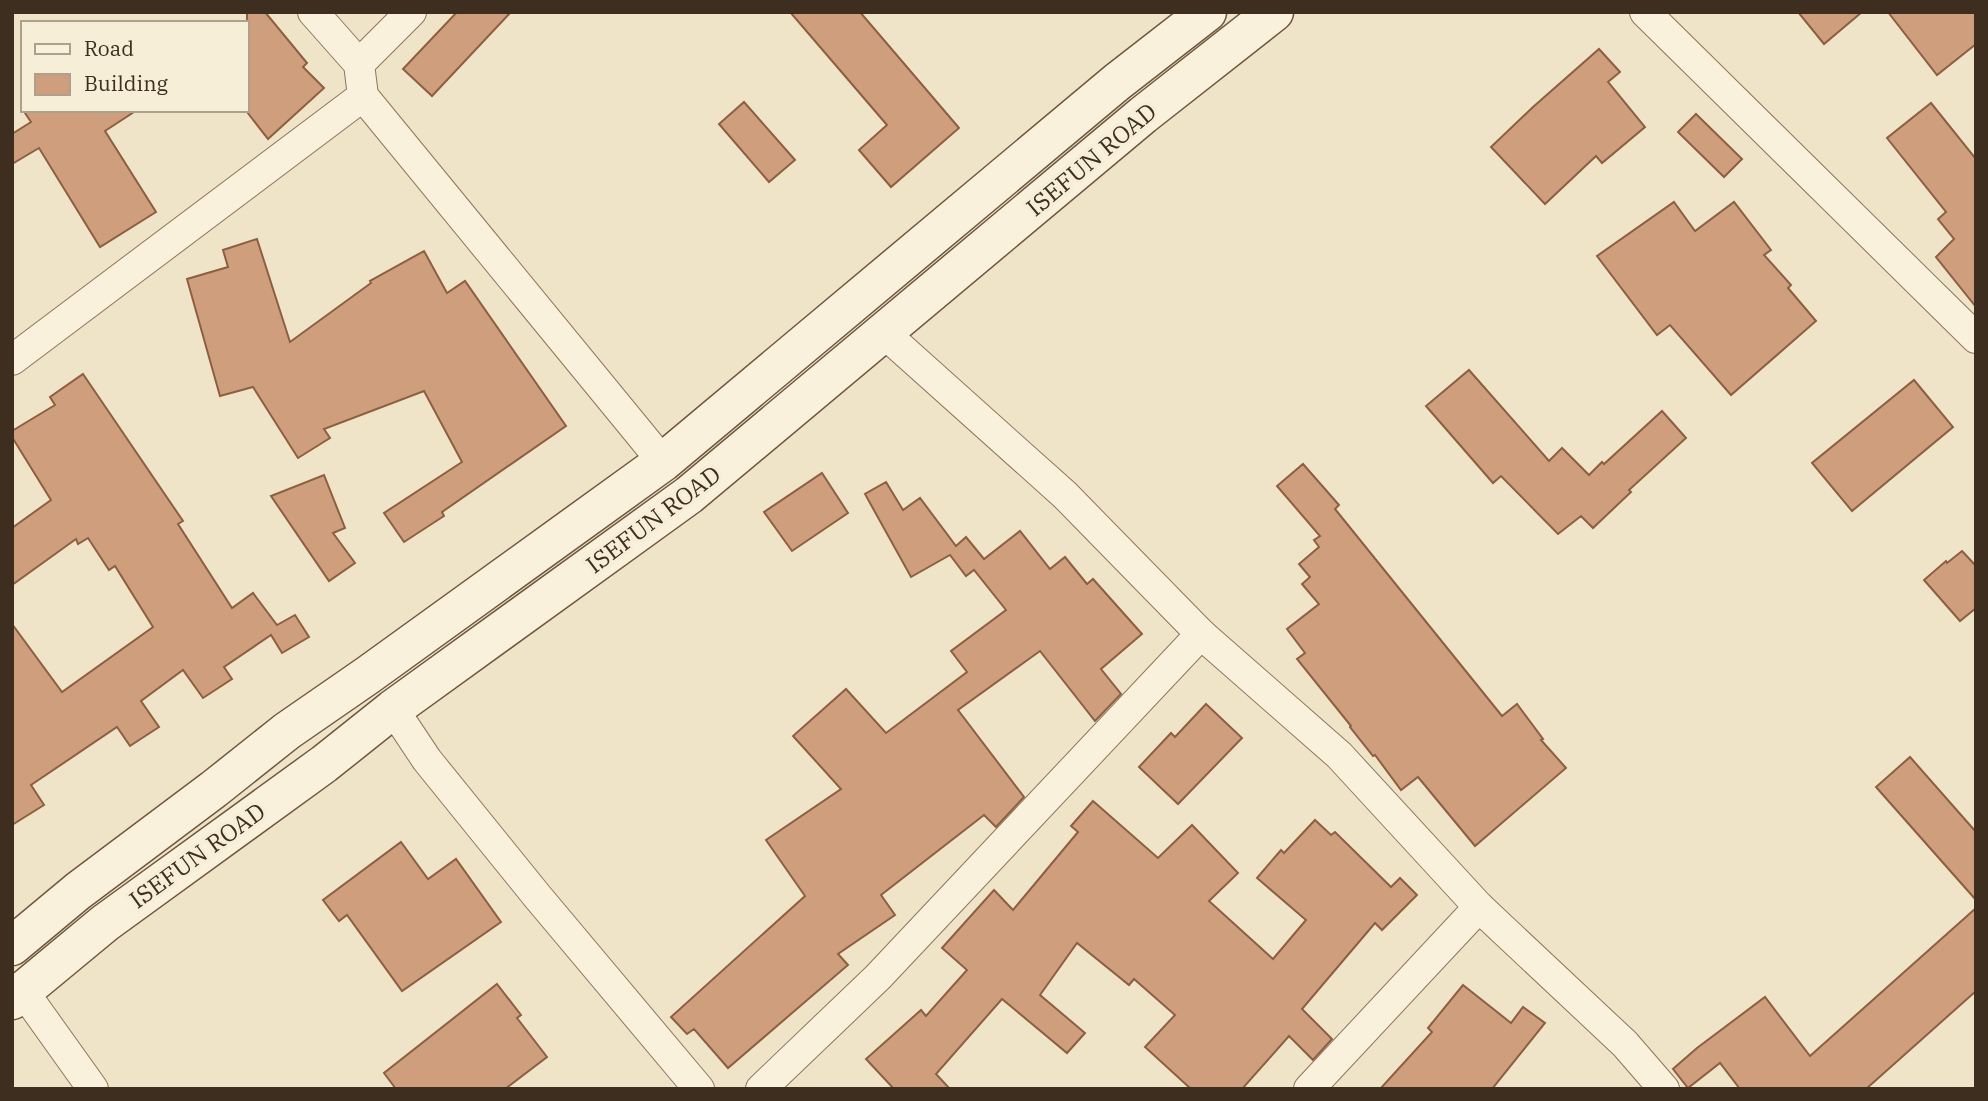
<svg xmlns="http://www.w3.org/2000/svg" width="1988" height="1101" viewBox="0 0 1988 1101" font-family="'IBM Plex Serif',serif">
<rect width="100%" height="100%" fill="#f0e4c8"/>
<g fill="#cf9f7d" stroke="#8d5f41" stroke-width="2">
<path d="M247 12H265L307 63 303 67 324 88 268 139 247 112Z"/>
<path d="M457 12H511L432 96 403 69Z"/>
<path d="M790 12H860L959 128 891 187 859 150 887 125Z"/>
<path d="M1798 12H1862L1824 44Z"/>
<path d="M1888 12H1976V44L1937 75Z"/>
<path d="M1599 49 1620 72 1608 82 1645 127 1602 163 1596 156 1545 204 1491 147 1533 107Z"/>
<path d="M744 102 795 160 769 182 719 124Z"/>
<path d="M1931 103 1976 159V307L1936 257 1954 239 1938 219 1946 212 1887 138Z"/>
<path d="M23 110H137L105 131 156 212 100 247 39 148 12 164V134L31 122Z"/>
<path d="M1696 114 1742 159 1724 177 1678 132Z"/>
<path d="M1674 202 1695 231 1734 202 1771 250 1764 255 1791 285 1788 288 1816 321 1731 395 1670 325 1657 335 1597 256Z"/>
<path d="M257 239 290 342 371 283 370 281 424 251 447 293 465 281 566 426 442 512 444 516 404 542 384 513 462 462 424 391 324 429 330 438 298 458 253 387 220 396 187 279 228 267 223 250Z"/>
<path d="M1469 370 1549 461 1562 448 1589 475 1602 462 1604 464 1662 411 1686 438 1629 490 1631 492 1593 528 1581 516 1558 534 1501 476 1493 483 1426 406Z"/>
<path d="M83 374 183 521 178 524 232 608 253 593 277 625 295 615 309 637 282 653 271 635 224 667 232 679 203 698 183 670 141 701 159 727 130 746 117 727 31 785 44 805 12 825V624L62 692 153 627 115 566 109 570 88 538 78 544 76 539 12 585V528L51 500 12 437V431L55 405 50 397Z"/>
<path d="M1914 380 1953 427 1852 511 1812 463Z"/>
<path d="M1303 464 1339 505 1335 509 1502 716 1517 704 1543 739 1541 740 1566 768 1475 846 1418 777 1401 790 1375 755 1373 756 1350 727 1351 726 1297 659 1305 653 1287 629 1319 604 1302 584 1310 577 1299 564 1319 547 1314 540 1320 536 1277 486Z"/>
<path d="M822 473 848 513 792 551 764 512Z"/>
<path d="M324 475 345 528 333 533 355 563 329 581 271 496Z"/>
<path d="M886 482 903 510 920 498 956 546 966 537 984 559 1020 531 1050 569 1065 557 1087 584 1093 579 1142 634 1101 669 1121 694 1095 721 1040 651 958 710 1024 797 996 827 984 815 881 895 895 915 838 954 848 965 728 1068 694 1029 687 1034 671 1017 805 896 766 840 841 789 793 736 846 689 886 733 967 672 951 651 1006 610 974 570 966 576 950 555 911 577 865 494Z"/>
<path d="M1962 551 1976 566V608L1960 621 1924 580 1946 561 1947 563Z"/>
<path d="M1206 704 1242 738 1178 804 1139 767 1171 733 1175 737Z"/>
<path d="M1910 757 1976 832V900L1876 787Z"/>
<path d="M1093 801 1158 858 1192 825 1238 873 1209 901 1273 959 1306 920 1257 878 1281 850 1284 853 1315 820 1331 835 1335 832 1391 887 1400 878 1417 895 1382 930 1375 923 1302 1009 1332 1039 1313 1060 1289 1036 1242 1089H1191L1145 1047 1175 1015 1134 979 1129 985 1077 943 1040 995 1085 1033 1067 1053 1002 999 936 1074 950 1089H894L866 1059 921 1010 926 1016 967 970 942 948 994 890 1013 910 1078 832 1071 826Z"/>
<path d="M401 842 428 879 456 859 501 922 402 991 347 915 339 921 323 900Z"/>
<path d="M1976 908V991L1866 1089H1740L1720 1063 1688 1088 1673 1069 1697 1048 1765 997 1810 1056Z"/>
<path d="M497 984 521 1015 517 1018 547 1057 505 1089H396L384 1073Z"/>
<path d="M1463 985 1511 1023 1523 1007 1545 1023 1492 1089H1380L1432 1032 1428 1028Z"/>
</g>
<g fill="none" stroke-linecap="round" stroke-linejoin="round">
<g stroke="#8d765c" stroke-width="32">
<g id="street">
<path d="M313 12 359 64 363 96 663 462"/>
<path d="M1645 12 1976 338"/>
<path d="M359 64 411 12"/>
<path d="M883 332 1065 495 1201 634 1339 755 1479 907 1625 1044 1664 1089"/>
<path d="M12 360 363 96"/>
<path d="M393 709 427 760 537 896 699 1089"/>
<path d="M23 991 93 1089"/>
<path d="M761 1089 878 977 1201 634"/>
<path d="M1309 1089 1479 907"/>
</g>
</g>
<g stroke="#6f573f" stroke-width="41">
<g id="secondary">
<path d="M12 946 78 891 214 789 287 731 368 675 663 462 1117 82 1207 12"/>
<path d="M12 1000 105 923 324 764 393 709 689 495 1143 115 1274 12"/>
</g>
</g>
<use href="#street" stroke="#faf1dc" stroke-width="30"/>
<use href="#secondary" stroke="#faf1dc" stroke-width="38"/>
</g>
<g text-anchor="middle" dominant-baseline="central" stroke-width="7" stroke-linejoin="round" paint-order="stroke">
<g font-size="24" fill="#3d2e20" stroke="#f7eed8">
<text transform="translate(1091 159) rotate(-40)">ISEFUN ROAD</text>
<text transform="translate(653 519) rotate(-37)">ISEFUN ROAD</text>
<text transform="translate(197 855) rotate(-36)">ISEFUN ROAD</text>
</g>
</g>
<rect width="1988" height="1101" fill="none" stroke="#3d2e20" stroke-width="28"/>
<rect x="21" y="21" width="228" height="91" fill="#f7eed8" stroke="#ada18e" stroke-width="2"/>
<rect x="35" y="44" width="35" height="10" fill="#faf1dc" stroke="#ada18e" stroke-width="2"/>
<text x="84" y="56" font-size="21" fill="#3d2e20">Road</text>
<rect x="35" y="74" width="35" height="21" fill="#cf9f7d" stroke="#ada18e" stroke-width="2"/>
<text x="84" y="91" font-size="21" fill="#3d2e20">Building</text>
</svg>
